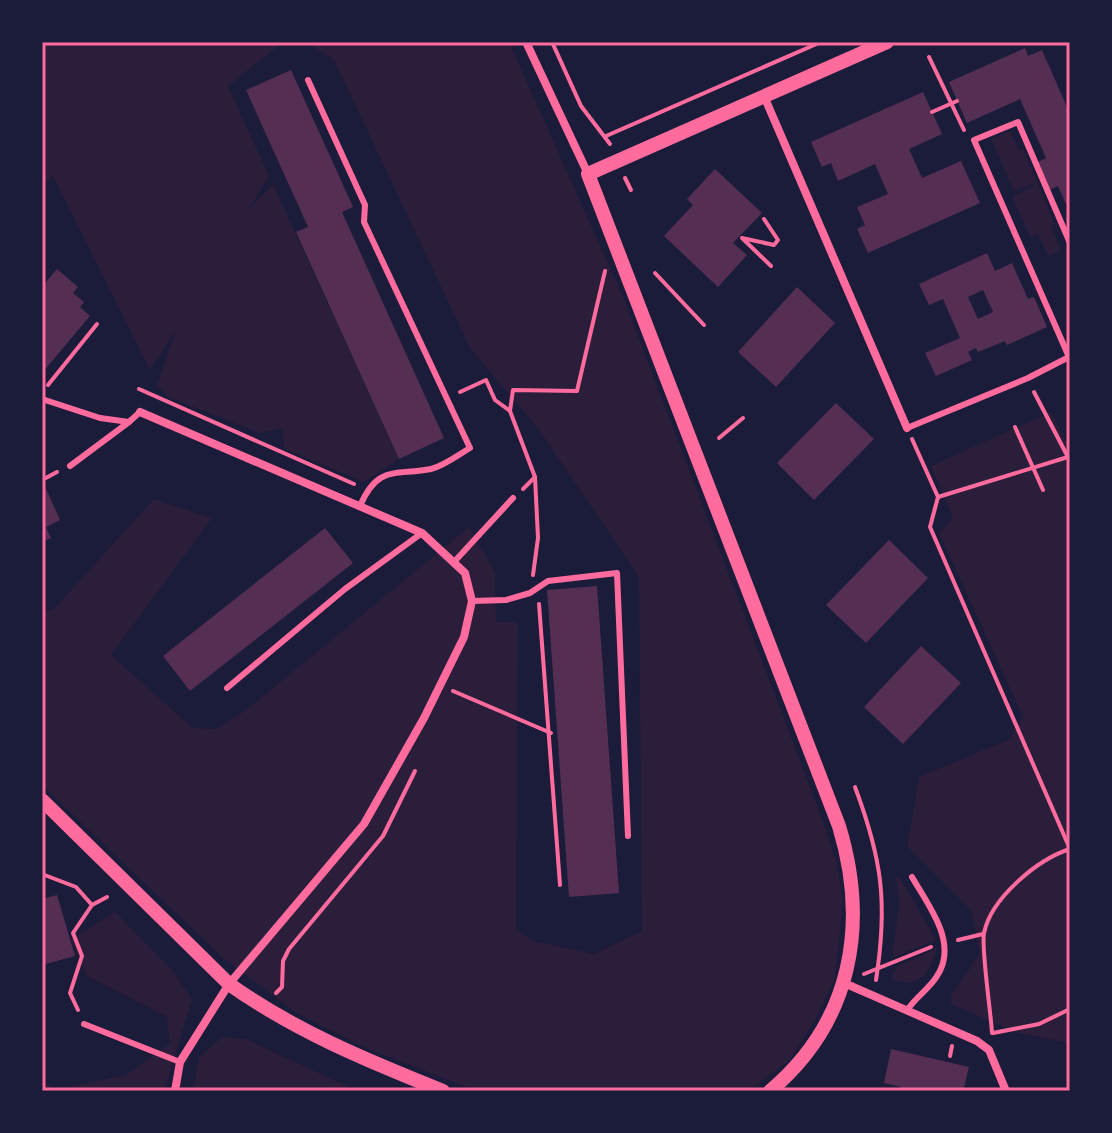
<svg xmlns="http://www.w3.org/2000/svg" width="1112" height="1133" viewBox="0 0 1112 1133" font-family="'PT Sans',sans-serif">
<rect width="100%" height="100%" fill="#1b1b3a"/>
<g fill="#2a1e3b">
<path d="M42 42H283L228 86 269 176 249 209 273 184 399 459 364 482 284 449 282 428 260 433 168 397 157 385 176 330 150 370 53 176 42 187Z"/>
<path d="M306 42H509L623 297 820 813 837 864 843 900 835 978 818 1015 790 1060 748 1091H477L363 1047 295 1012 224 959 42 785V609L53 610 154 499 212 518 111 655 193 728 217 729 246 710 469 527 495 572 496 622H518L516 929 533 941 594 954 642 931 639 577 540 431 470 348 334 60Z"/>
<path d="M1010 131 1019 150 1023 149 1055 224 1051 226 1061 251 1048 256 1038 234 1030 237 1012 196 1033 187 1032 184 1014 191 991 139Z"/>
<path d="M1051 412 1070 449V1043L1018 1033 951 1004V996L980 953 971 910 907 846 919 777 1010 739 1023 717 939 533 953 518 931 466Z"/>
<path d="M896 877 900 878 936 940 892 958 899 903Z"/>
<path d="M115 912 173 971 192 1000 164 1091H42V1080L55 1090 125 1075 170 1044 167 1017 87 976 71 939Z"/>
<path d="M937 948C931 973 918 990 891 979L896 967Z"/>
<path d="M222 1037 246 1039 357 1091H193L199 1057Z"/>
</g>
<g fill="#542f53" fill-rule="evenodd">
<path d="M1025 48 1028 56 1042 50 1070 114V213L1058 186 1050 190 1038 162 1046 158 1020 99 967 123 949 82Z"/>
<path d="M291 70 353 207 342 212 444 438 399 459 296 232 308 227 246 90Z"/>
<path d="M923 92 942 134 909 149 922 178 961 161 980 203 868 253 857 229 865 225 857 207 888 194 875 164 838 181 831 163 822 167 811 142Z"/>
<path d="M715 169 762 213 733 243 747 255 718 287 664 236 693 205 687 199Z"/>
<path d="M987 253 995 271 1012 263 1028 299 1034 297 1047 327 1007 345 1005 341 978 352 976 348 968 352 972 360 936 376 925 353 960 338 943 299 929 305 919 284ZM983 290 993 312 978 319 968 297Z"/>
<path d="M57 269 78 287 73 293 84 302 80 307 90 316 42 373V287Z"/>
<path d="M797 287 835 323 776 387 738 352Z"/>
<path d="M836 403 874 439 814 500 777 463Z"/>
<path d="M42 480 60 520 46 527 51 538 42 542Z"/>
<path d="M325 528 353 563 190 691 163 656Z"/>
<path d="M889 540 928 578 866 643 826 605Z"/>
<path d="M597 586 619 893 569 897 547 590Z"/>
<path d="M921 646 961 683 903 744 864 707Z"/>
<path d="M57 895 75 956 42 965V899Z"/>
<path d="M891 1049 969 1067 963 1091H900L901 1087 884 1083Z"/>
</g>
<g fill="none" stroke-linecap="round" stroke-linejoin="round">
<g stroke="#ff6b9d" stroke-width="4">
<path d="M552 42 581 106 610 144"/>
<path d="M929 57 964 130"/>
<path d="M932 112 957 101"/>
<path d="M606 136 821 42"/>
<path d="M625 178 631 190"/>
<path d="M764 219 778 240 774 245 742 238 771 266"/>
<path d="M655 273 704 325"/>
<path d="M48 385 97 324"/>
<path d="M139 389 354 484"/>
<path d="M460 392 486 380 495 400 510 411 513 390 577 391 605 271"/>
<path d="M1034 392 1070 461"/>
<path d="M510 411 535 477 538 538 533 575"/>
<path d="M1015 427 1043 490"/>
<path d="M719 438 743 418"/>
<path d="M912 439 938 497 930 527 1070 849"/>
<path d="M42 480 57 472"/>
<path d="M523 489 535 477"/>
<path d="M938 497 1068 457"/>
<path d="M539 604 560 885"/>
<path d="M453 691 551 733"/>
<path d="M855 787C882 859 888 903 876 980"/>
<path d="M42 874 76 887 92 905 73 933 82 956 70 993 78 1010"/>
<path d="M92 905 107 897"/>
<path d="M958 940 983 934"/>
<path d="M864 974 931 947"/>
<path d="M276 993 282 987 283 961 289 949 383 836 415 771"/>
<path d="M992 1033C991 1013 981 948 984 933 991 898 1038 859 1070 849"/>
<path d="M993 1033 1039 1024 1070 1009"/>
<path d="M950 1056 952 1046"/>
</g>
<g stroke="#ff6b9d" stroke-width="6">
<path d="M308 80 365 205 364 222 470 448C458 455 444 466 431 469 396 476 378 464 360 506"/>
<path d="M42 399 100 418 129 422 140 412"/>
<path d="M907 428 1028 378 1069 357 974 140 1018 122 1070 243"/>
<path d="M70 466 129 422"/>
<path d="M454 562 513 498"/>
<path d="M472 601 506 600 530 593 548 581 617 573 628 836"/>
<path d="M227 688 345 589 422 533"/>
<path d="M908 1009C916 997 930 988 937 976 959 943 928 905 912 877"/>
<path d="M84 1024 180 1062"/>
</g>
<g stroke="#ff6b9d" stroke-width="8">
<path d="M526 42 588 174"/>
<path d="M764 96 907 428"/>
<path d="M140 412 422 533 465 573 472 601 464 637 424 718 364 824 229 984 180 1062 175 1091"/>
<path d="M844 983 977 1041 989 1050 1006 1091"/>
</g>
<g stroke="#ff6b9d" stroke-width="14">
<path d="M42 800 229 984C295 1031 368 1061 443 1091"/>
<path d="M770 1091C852 1022 869 925 839 826L588 174 887 42"/>
</g>
</g>
<rect width="1112" height="1133" fill="none" stroke="#1b1b3a" stroke-width="88"/>
<rect x="44" y="44" width="1024" height="1045" fill="none" stroke="#ff6b9d" stroke-width="3"/>
</svg>
